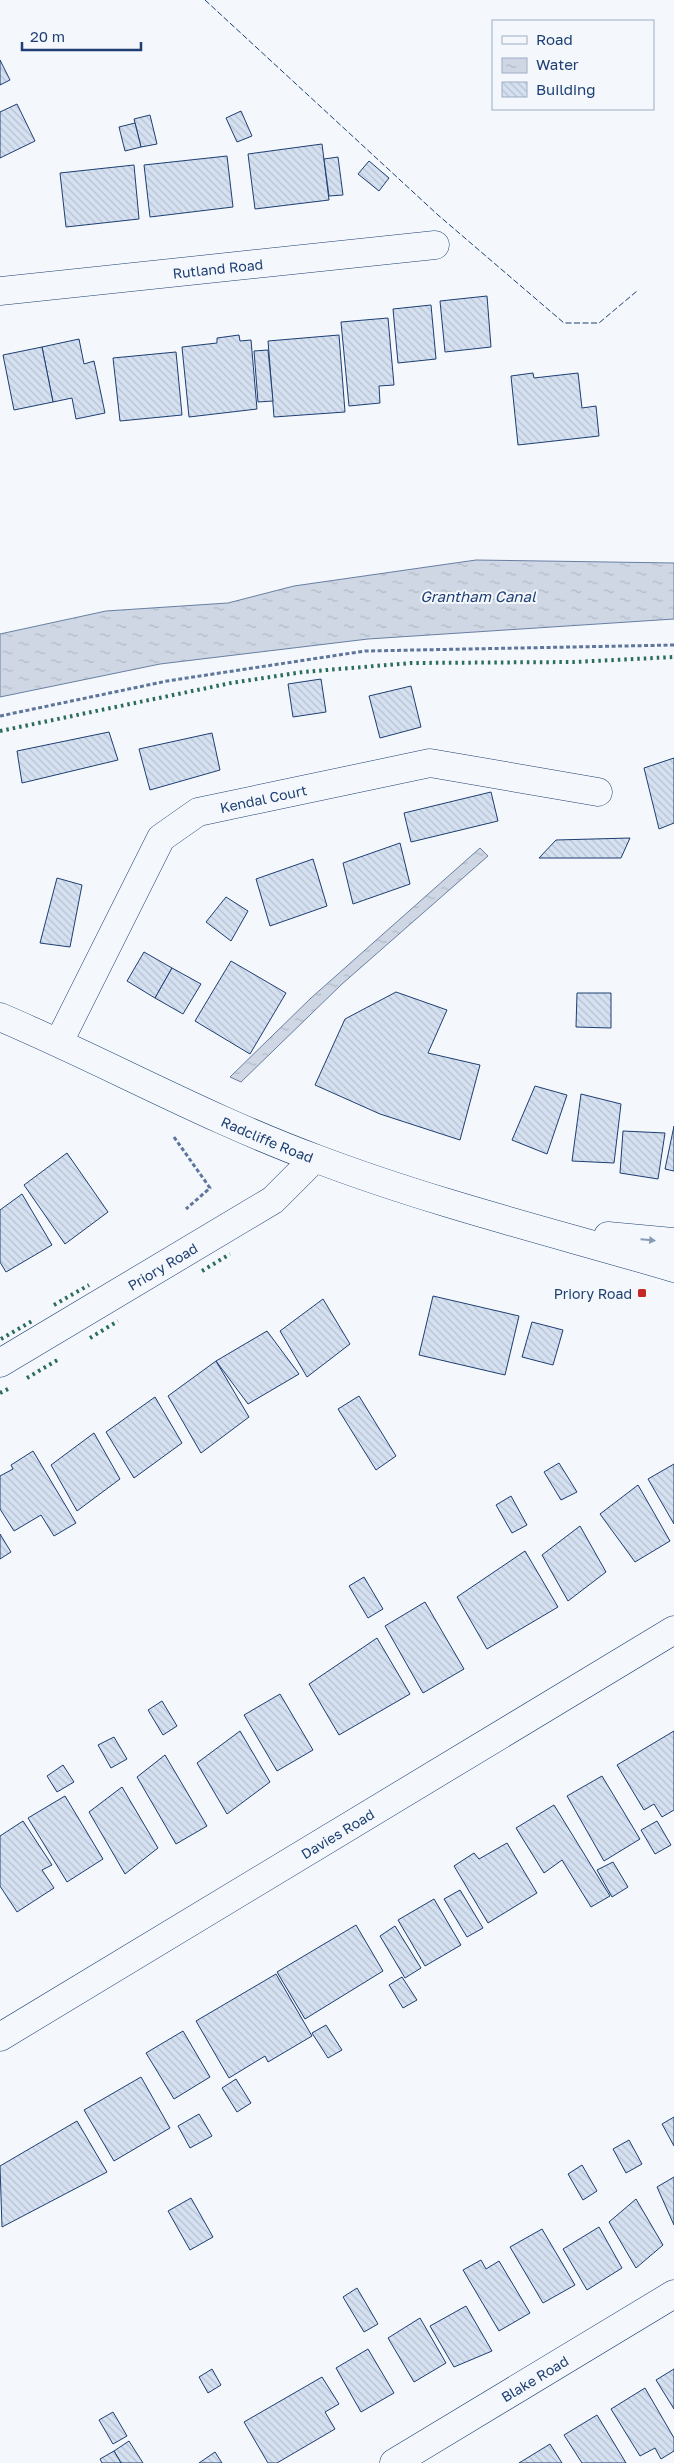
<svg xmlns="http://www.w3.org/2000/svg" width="674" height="2463" viewBox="0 0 674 2463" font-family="'Golos Text',sans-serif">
<defs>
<pattern id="water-ripples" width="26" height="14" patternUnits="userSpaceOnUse" patternTransform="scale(1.25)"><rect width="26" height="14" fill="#cfd7e4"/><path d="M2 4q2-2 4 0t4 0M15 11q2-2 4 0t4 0" fill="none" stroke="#b1bac7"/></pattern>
<pattern id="building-back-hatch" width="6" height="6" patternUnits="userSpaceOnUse" patternTransform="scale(1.25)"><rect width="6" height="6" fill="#d5e0f0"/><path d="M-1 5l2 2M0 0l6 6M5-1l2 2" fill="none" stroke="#b6c1d1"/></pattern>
</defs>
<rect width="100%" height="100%" fill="#f4f7fb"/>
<g fill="url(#water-ripples)" stroke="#687fa3">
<path d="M476 560 674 563V619L368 639 160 664 0 697V634L106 611 228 603 294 586Z"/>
<path d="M480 848 488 856 342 984 241 1082 230 1077 311 998Z"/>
</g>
<g fill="url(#building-back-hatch)" stroke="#1d3f73">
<path d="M0 60 10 80 0 85Z"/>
<path d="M17 104 35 141 0 158V112Z"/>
<path d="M241 111 252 136 237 142 226 118Z"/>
<path d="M150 115 157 144 141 147 134 119Z"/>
<path d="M135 123 141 147 125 151 119 127Z"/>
<path d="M322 144 329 200 255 209 248 154Z"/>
<path d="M227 156 233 207 150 217 144 165Z"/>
<path d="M338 157 343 195 329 196 324 159Z"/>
<path d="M369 161 389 178 379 191 358 174Z"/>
<path d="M134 165 139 219 66 227 60 173Z"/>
<path d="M487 296 491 347 445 352 440 301Z"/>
<path d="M431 305 436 359 398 363 393 309Z"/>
<path d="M388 318 394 385 379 386 380 403 349 406 341 322Z"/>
<path d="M239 335 240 341 251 340 257 409 189 417 182 347 217 343V338Z"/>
<path d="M339 335 345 412 274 417 268 341Z"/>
<path d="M79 339 84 364 94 361 105 413 76 419 72 398 53 402 42 347Z"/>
<path d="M42 347 53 402 14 410 3 355Z"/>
<path d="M268 350 273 401 258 402 254 351Z"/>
<path d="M176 352 182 415 120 421 113 358Z"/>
<path d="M533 373 534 378 578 373 582 408 596 406 599 436 518 445 511 376Z"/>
<path d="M321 679 326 712 293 717 288 684Z"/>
<path d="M411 686 421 727 380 738 369 696Z"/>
<path d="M109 732 118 760 22 783 17 751Z"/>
<path d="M212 733 220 770 150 790 139 749Z"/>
<path d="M674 758V823L659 829 644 768Z"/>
<path d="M491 792 498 821 411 842 404 813Z"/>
<path d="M630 838 621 858H539L556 840Z"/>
<path d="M400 843 410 884 353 904 343 863Z"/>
<path d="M313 859 327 906 270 926 256 879Z"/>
<path d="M57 878 82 885 70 947 40 943Z"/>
<path d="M226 897 248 911 231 941 206 922Z"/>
<path d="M144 952 172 968 155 998 127 981Z"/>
<path d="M231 961 286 993 250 1054 195 1021Z"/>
<path d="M172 968 201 984 183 1014 155 998Z"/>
<path d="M396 992 447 1010 428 1053 480 1065 460 1140 380 1114 315 1085 345 1019Z"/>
<path d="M577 993H611V1028L576 1027Z"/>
<path d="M535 1086 567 1095 547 1154 512 1140Z"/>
<path d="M581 1094 621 1104 614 1163 572 1161Z"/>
<path d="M674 1126V1171L665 1169Z"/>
<path d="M623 1131 665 1133 658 1179 620 1173Z"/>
<path d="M67 1153 108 1212 65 1244 24 1185Z"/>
<path d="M22 1194 52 1245 6 1272 0 1262V1210Z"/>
<path d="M433 1296 519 1316 505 1375 419 1355Z"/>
<path d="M323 1299 350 1344 307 1377 280 1331Z"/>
<path d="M532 1322 563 1330 553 1365 522 1357Z"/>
<path d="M267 1331 299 1374 248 1404 216 1361Z"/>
<path d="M216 1361 249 1417 201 1453 168 1396Z"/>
<path d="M359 1396 396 1456 376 1470 338 1409Z"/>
<path d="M155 1397 182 1443 134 1478 106 1432Z"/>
<path d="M94 1433 120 1479 77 1511 51 1465Z"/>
<path d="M33 1451 76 1523 54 1536 41 1515 14 1531 0 1509V1476L13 1469 11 1465Z"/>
<path d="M559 1463 577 1492 561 1500 544 1472Z"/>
<path d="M674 1464V1524L648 1479Z"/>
<path d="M638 1485 670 1541 635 1562 600 1514Z"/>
<path d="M511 1496 527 1525 512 1533 496 1505Z"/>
<path d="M580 1526 606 1572 568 1601 542 1555Z"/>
<path d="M0 1534 11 1552 0 1559Z"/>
<path d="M525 1551 558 1607 487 1649 457 1597Z"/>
<path d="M364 1577 383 1609 368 1618 349 1586Z"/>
<path d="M425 1602 464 1669 423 1693 385 1626Z"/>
<path d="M377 1638 410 1694 339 1735 309 1684Z"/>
<path d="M280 1694 313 1750 277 1771 244 1715Z"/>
<path d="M162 1701 177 1726 163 1735 148 1710Z"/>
<path d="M240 1731 270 1782 227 1814 197 1763Z"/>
<path d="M674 1731V1810L662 1817 654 1804 644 1810 617 1765Z"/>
<path d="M114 1737 127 1759 111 1768 98 1745Z"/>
<path d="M165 1755 207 1826 176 1844 137 1777Z"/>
<path d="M63 1765 74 1782 57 1792 47 1776Z"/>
<path d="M602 1776 640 1839 604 1861 567 1796Z"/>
<path d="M122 1787 158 1848 125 1874 89 1812Z"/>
<path d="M65 1796 103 1859 67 1882 28 1818Z"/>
<path d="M554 1805 610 1896 591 1907 562 1860 544 1873 516 1828Z"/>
<path d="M23 1821 52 1865 42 1870 54 1888 17 1912 0 1886V1836Z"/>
<path d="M657 1821 671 1845 655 1854 641 1830Z"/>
<path d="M507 1843 537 1893 488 1923 454 1866 474 1853 479 1859Z"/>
<path d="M613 1862 628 1887 612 1897 597 1870Z"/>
<path d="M460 1890 483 1928 467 1937 444 1899Z"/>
<path d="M434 1899 461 1945 425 1966 398 1920Z"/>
<path d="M356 1925 383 1971 305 2019 277 1972Z"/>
<path d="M395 1926 421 1968 405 1978 380 1936Z"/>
<path d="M276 1974 312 2036 268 2062 265 2056 229 2078 196 2021Z"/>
<path d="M402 1977 417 2000 403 2008 389 1985Z"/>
<path d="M326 2025 342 2050 328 2058 312 2033Z"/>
<path d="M183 2031 210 2077 174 2099 146 2053Z"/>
<path d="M141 2077 170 2128 114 2161 84 2110Z"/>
<path d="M236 2079 251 2103 237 2112 222 2088Z"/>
<path d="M199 2114 212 2136 190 2148 178 2126Z"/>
<path d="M674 2117V2146L662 2124Z"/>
<path d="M77 2121 107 2172 2 2227 0 2166Z"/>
<path d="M629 2140 642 2164 626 2173 613 2149Z"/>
<path d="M582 2165 597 2191 583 2200 568 2174Z"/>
<path d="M674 2177V2225L657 2187Z"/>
<path d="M191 2198 213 2237 190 2250 168 2211Z"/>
<path d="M636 2199 663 2245 636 2268 609 2222Z"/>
<path d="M599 2227 622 2268 587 2290 563 2249Z"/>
<path d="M542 2229 575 2285 543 2303 510 2247Z"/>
<path d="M481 2260 486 2269 499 2261 530 2313 499 2331 463 2270Z"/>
<path d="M357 2288 378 2324 364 2332 343 2297Z"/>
<path d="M466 2306 492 2351 454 2367 430 2326Z"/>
<path d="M420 2318 446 2363 414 2382 388 2338Z"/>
<path d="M368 2349 394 2393 361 2412 336 2368Z"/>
<path d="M212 2369 221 2385 208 2393 199 2377Z"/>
<path d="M674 2369V2409L656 2380Z"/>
<path d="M322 2377 339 2404 325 2412 335 2429 277 2463H268L244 2422Z"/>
<path d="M645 2388 674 2438V2451L661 2459 655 2448 640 2456 611 2409Z"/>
<path d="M113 2412 127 2436 113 2444 99 2420Z"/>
<path d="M597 2415 626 2463H582L564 2435Z"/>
<path d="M129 2441 143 2463H121L114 2451Z"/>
<path d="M550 2444 562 2463H519Z"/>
<path d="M114 2451 121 2463H102L100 2459Z"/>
<path d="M215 2452 222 2463H199Z"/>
</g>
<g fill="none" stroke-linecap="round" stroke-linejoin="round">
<g stroke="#1d3f73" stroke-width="29">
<g id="street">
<path id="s1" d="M0 291 435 245"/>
<path id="s2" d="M59 1042 161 838 198 812 430 763 598 792"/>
<path id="s3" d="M0 1363 273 1200 314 1159"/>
<path id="s4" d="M394 2463 674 2294"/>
</g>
</g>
<g stroke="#1d3f73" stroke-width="29">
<g id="secondary">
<path id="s5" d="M0 2037 674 1630"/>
</g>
</g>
<g stroke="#1d3f73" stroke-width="29">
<g id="highway">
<path id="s6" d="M0 1017C106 1062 208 1119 317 1159 433 1203 555 1233 674 1268"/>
<path d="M608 1236 674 1242"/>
</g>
</g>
<g stroke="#5e769c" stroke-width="3" stroke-dasharray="4 2.5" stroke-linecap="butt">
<path d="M0 716 167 681 365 651 674 645"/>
<path d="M174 1137 210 1188 186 1209"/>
</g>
<use href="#street" stroke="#f4f7fb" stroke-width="28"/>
<use href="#secondary" stroke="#f4f7fb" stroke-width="28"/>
<use href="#highway" stroke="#f4f7fb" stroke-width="28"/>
<g stroke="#2c6c60" stroke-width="4" stroke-dasharray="2.5 4" stroke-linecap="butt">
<path d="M0 731 231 683 303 672 411 663 574 662 674 657"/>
<path d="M202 1271 230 1254"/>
<path d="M54 1305 89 1285"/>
<path d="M90 1338 118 1321"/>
<path d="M1 1339 32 1321"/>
<path d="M27 1378 59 1359"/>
<path d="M0 1393 8 1389"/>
</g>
<path stroke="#1d3f73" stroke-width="1" stroke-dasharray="6 2.5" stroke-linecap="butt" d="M205 0 438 215 564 323H599L637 291"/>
</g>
<defs><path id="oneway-solid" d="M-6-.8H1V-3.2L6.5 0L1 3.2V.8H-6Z" transform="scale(1.25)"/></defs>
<use fill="#889bb7" href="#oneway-solid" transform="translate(648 1240) rotate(5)"/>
<rect fill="#c62828" stroke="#f4f7fb" stroke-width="2" x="637" y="1288" width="10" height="10" rx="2.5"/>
<g text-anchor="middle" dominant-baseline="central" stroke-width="4" stroke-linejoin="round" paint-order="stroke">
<g font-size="14" fill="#1d3f73" stroke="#f4f7fb">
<text stroke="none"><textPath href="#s1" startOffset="219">Rutland Road</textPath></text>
<text stroke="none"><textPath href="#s2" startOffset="340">Kendal Court</textPath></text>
<text stroke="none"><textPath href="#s6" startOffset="294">Radcliffe Road</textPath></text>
<text stroke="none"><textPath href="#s3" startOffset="189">Priory Road</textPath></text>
<text stroke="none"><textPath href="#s5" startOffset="394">Davies Road</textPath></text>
<text stroke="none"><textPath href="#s4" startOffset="164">Blake Road</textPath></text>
</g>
<g font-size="14" fill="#1d3f73" stroke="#f4f7fb" text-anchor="end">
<text x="632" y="1293">Priory Road</text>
</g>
<g font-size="15" font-style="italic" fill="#1d3f73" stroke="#f4f7fb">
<text x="478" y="596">Grantham Canal</text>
</g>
</g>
<rect x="492" y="20" width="162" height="90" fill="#f4f7fb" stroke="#9eadc5"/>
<rect x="502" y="36" width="25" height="8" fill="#f4f7fb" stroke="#9eadc5"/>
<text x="536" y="45" font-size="15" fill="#1d3f73">Road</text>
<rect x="502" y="58" width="25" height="15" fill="url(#water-ripples)" stroke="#9eadc5"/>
<text x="536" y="70" font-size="15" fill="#1d3f73">Water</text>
<rect x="502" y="82" width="25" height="15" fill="url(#building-back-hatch)" stroke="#9eadc5"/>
<text x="536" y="95" font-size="15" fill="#1d3f73">Building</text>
<path d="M22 42v8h119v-8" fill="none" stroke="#1d3f73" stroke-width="2.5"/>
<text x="30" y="42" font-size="15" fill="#1d3f73" stroke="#f4f7fb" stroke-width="4" paint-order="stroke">20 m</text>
</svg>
